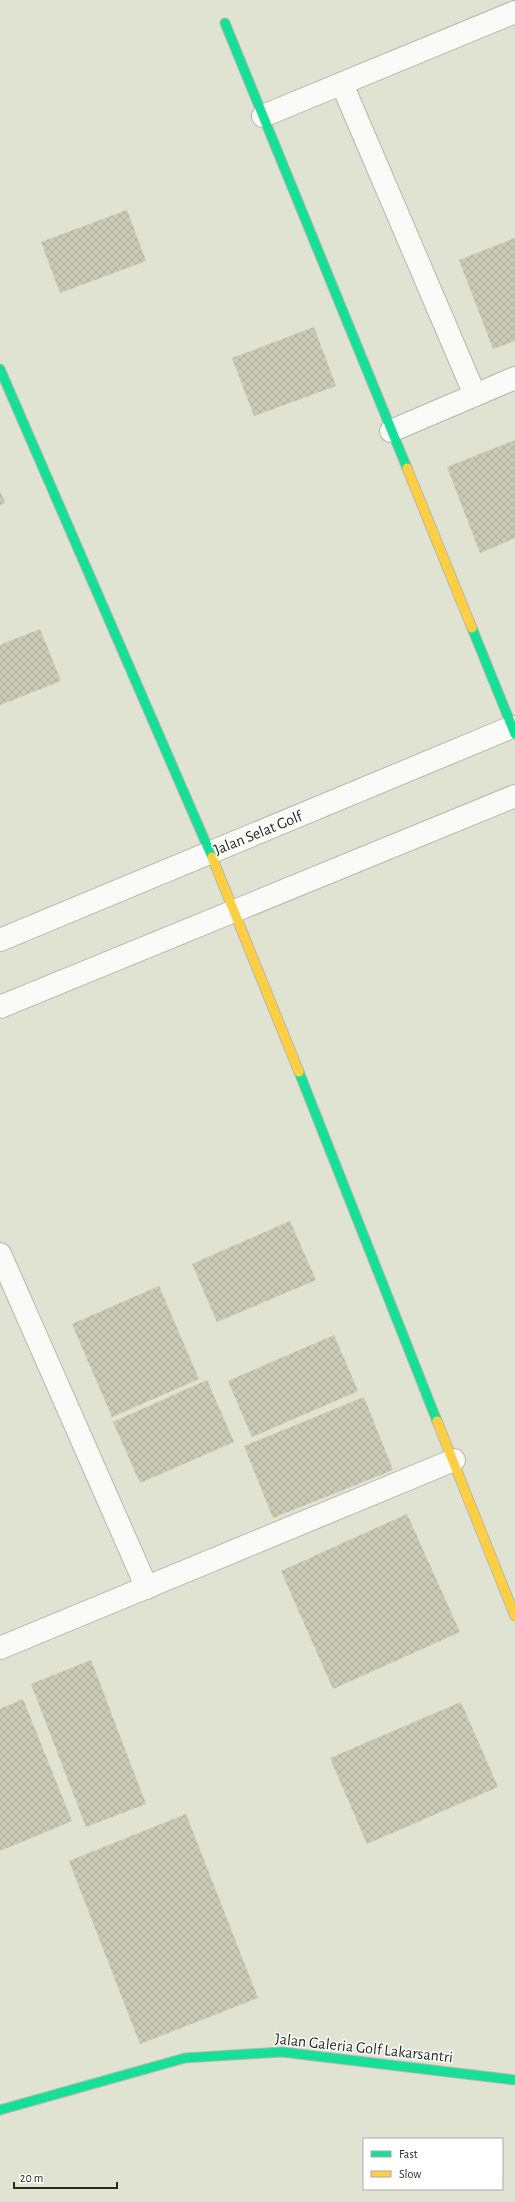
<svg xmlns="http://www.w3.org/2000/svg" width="515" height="2202" viewBox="0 0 515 2202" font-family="'Alegreya Sans',sans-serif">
<defs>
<pattern id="building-cross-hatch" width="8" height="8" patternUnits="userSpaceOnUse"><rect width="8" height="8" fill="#c9cbb6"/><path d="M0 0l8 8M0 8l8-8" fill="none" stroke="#adae9c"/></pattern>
</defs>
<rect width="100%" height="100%" fill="#e0e2d2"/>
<g fill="url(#building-cross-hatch)">
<path d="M127 210 146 261 60 293 41 242Z"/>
<path d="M515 238V341L493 349 459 260Z"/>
<path d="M314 327 336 386 254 416 232 358Z"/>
<path d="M515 440V538L480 553 447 467Z"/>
<path d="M0 491 5 503 0 505Z"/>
<path d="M40 629 61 681 0 705V645Z"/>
<path d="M290 1221 316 1280 217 1322 192 1264Z"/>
<path d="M159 1286 199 1379 112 1417 72 1324Z"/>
<path d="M334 1335 358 1391 252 1437 228 1381Z"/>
<path d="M207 1380 234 1442 140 1483 113 1422Z"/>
<path d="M364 1397 393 1470 273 1518 244 1446Z"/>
<path d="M407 1514 460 1632 333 1689 281 1571Z"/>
<path d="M91 1660 146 1804 86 1827 31 1684Z"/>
<path d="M23 1699 72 1821 0 1851V1709Z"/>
<path d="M461 1702 498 1787 367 1844 330 1758Z"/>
<path d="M186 1814 258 1998 140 2044 69 1861Z"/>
</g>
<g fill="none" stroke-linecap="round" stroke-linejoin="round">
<g stroke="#b6b8ab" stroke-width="24">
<g id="street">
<path d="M342 84 475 395"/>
<path d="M263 116 515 12"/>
<path d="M391 431 515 378"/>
<path d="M0 940 512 727"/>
<path d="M0 1007 515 796"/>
<path d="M0 1254 147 1588"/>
<path d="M0 1648 454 1460"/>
</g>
</g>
<g stroke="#b6b8ab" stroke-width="11">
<g id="fast">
<path d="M225 23 407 468"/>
<path d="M0 369 212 857"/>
<path d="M472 628 515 734"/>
<path d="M299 1072 437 1421"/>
<path d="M0 2110 185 2058 282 2052 515 2080"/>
</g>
</g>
<g stroke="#b6b8ab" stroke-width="11">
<g id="slow">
<path d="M407 468 472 628"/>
<path d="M212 857 299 1072"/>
<path d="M437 1421 515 1616"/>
</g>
</g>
<use href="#street" stroke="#fafbf8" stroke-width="22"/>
<use href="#fast" stroke="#16e098" stroke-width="9"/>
<use href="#slow" stroke="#ffcf43" stroke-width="9"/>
</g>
<g text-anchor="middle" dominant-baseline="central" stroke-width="3" stroke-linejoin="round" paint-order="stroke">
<g font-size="16" fill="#292a1f" stroke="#fff">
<text transform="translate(258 833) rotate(-22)">Jalan Selat Golf</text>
<text transform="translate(364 2048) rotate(6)">Jalan Galeria Golf Lakarsantri</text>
</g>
</g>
<rect x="363" y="2138" width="140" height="52" fill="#ffffff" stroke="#a9aaa5"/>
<rect x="371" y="2151" width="20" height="6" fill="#16e098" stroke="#a9aaa5"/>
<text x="399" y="2158" font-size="12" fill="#292a1f">Fast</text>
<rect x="371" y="2171" width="20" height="6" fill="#ffcf43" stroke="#a9aaa5"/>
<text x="399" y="2178" font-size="12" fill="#292a1f">Slow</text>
<path d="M14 2182v6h103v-6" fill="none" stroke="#292a1f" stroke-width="2"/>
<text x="20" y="2182" font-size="12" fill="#292a1f" stroke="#ffffff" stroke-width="3" paint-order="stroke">20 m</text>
</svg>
